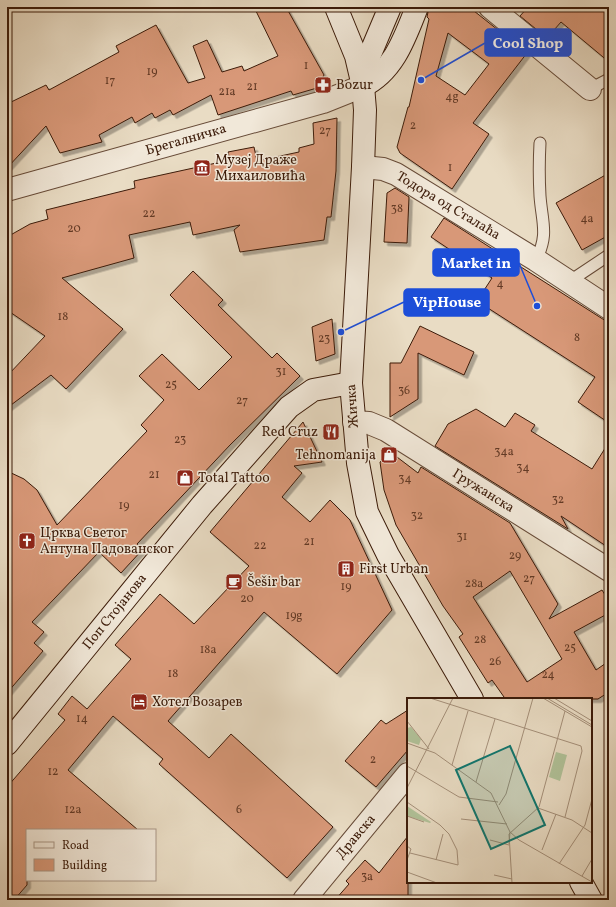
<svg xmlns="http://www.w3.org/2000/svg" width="616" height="907" viewBox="0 0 616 907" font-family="Vollkorn,serif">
<defs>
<filter id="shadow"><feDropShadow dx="3.5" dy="3.5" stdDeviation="0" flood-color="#0004"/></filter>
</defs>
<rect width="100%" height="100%" fill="#e9dcc4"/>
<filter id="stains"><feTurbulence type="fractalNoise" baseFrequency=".005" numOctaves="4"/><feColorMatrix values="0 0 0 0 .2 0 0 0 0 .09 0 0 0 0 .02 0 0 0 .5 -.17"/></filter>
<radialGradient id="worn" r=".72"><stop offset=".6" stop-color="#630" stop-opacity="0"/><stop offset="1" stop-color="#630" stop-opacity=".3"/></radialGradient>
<g fill="#d89878" stroke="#3c1b09" fill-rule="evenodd" filter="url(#shadow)">
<path d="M254 7H286L324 75 317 88 293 95 291 91 218 115 211 95 173 115 170 110 155 118 152 113 135 123 132 117 99 135 102 142 60 153 46 126 7 168V104L46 85 49 90 119 52 116 46 156 25 188 83 205 78 193 46 207 40 222 72 242 66 244 71 278 56Z"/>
<path d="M429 7H469L527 53 473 123 489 134 452 189 400 153 397 147 408 107H409L429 19 427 17ZM448 33 489 64 465 95 436 76Z"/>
<path d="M528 7H609V62L561 22 547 38 520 16Z"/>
<path d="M337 118 336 171 331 217H327L324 240 240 252 234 230 240 225 193 235 190 222 129 235 134 258 62 278 123 329 66 389 51 375 7 408V376L45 336 7 310V237L30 224 48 219 46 210 135 188 134 181 230 160 228 152 254 147 257 161 299 152V148L314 144 313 123Z"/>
<path d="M609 173V235L582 250 556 203Z"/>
<path d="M395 188 409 197 407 243 384 242 387 193Z"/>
<path d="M444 218 609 323V423L578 402 595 377 477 301 492 278 431 237Z"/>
<path d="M193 271 223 300 218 305 272 358 277 353 300 376 230 445 137 544 143 549 121 573 99 552 32 622 44 632 34 643 43 651 7 693V471L24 479 37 490 57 525 147 431 141 425 164 400 139 376 162 354 199 390 232 357 170 295Z"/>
<path d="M332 319 335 354 316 361 312 327Z"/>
<path d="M420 326 474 352 464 375 418 353V399L390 417V363H401Z"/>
<path d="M476 409 505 427 515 413 535 425 531 431 592 469 609 442V548L561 516 568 529 435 446 448 424Z"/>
<path d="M303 422 322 462 294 466 302 473 282 497 310 522 330 500 350 520 392 610 337 674 264 612 168 721 209 758 231 734 333 827 287 878 159 764 163 759 113 716 68 770 138 830H27V885L14 900H7V787L65 720 58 714 72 696 87 709 131 659 115 645 160 594 194 624 249 566 210 532Z"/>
<path d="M393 454 418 473 421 467 510 523 558 604 549 619 602 590 609 601V613L574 632 596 670 609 661V692L598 699H501L504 697 492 680 488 683 459 637 463 634 443 606 396 525 384 490 380 462ZM510 571 562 659 527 682 473 597Z"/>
<path d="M408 710V750L376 787 345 761 381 720 386 724Z"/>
<path d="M408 836V900H335L349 884 346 881 365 860 379 873Z"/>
</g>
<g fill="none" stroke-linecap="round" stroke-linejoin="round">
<g stroke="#674b38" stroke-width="13">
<g id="lane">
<path d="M590 89 609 79"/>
<path d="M536 260C549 234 542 223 540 196 539 178 539 161 540 143"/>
<path d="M570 281 609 255"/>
</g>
</g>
<g stroke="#674b38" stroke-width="24">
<g id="street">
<path d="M490 7 590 89"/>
<path d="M363 167 383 169 396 174 536 260 609 308"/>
<path d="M7 190 323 102 363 86"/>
<path d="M354 422 369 423 386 430 609 570"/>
<path d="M304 900 408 774"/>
</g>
</g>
<g stroke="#3c1b09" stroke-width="24">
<g id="secondary">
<path d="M336 7 356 56 363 86 365 110 363 167 351 383 358 463 367 512 388 555 472 699"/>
<path d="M363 83 368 59 390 7"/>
<path d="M363 86C394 71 405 37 417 7"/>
<path d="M7 744 202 505 289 407 313 390 351 383"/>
<path d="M581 882 591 900"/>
</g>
</g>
<use href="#lane" stroke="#f1e8d9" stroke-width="11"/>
<use href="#street" stroke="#f1e8d9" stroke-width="22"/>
<use href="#secondary" stroke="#f1e8d9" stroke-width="22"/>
</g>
<defs>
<g id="pharmacy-square" transform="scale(0.9)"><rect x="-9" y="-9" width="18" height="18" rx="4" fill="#8f2418" stroke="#f1e8d9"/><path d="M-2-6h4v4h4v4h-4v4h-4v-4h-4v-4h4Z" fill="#fff"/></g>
<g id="museum-square" transform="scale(0.9)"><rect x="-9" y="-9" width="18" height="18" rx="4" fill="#8f2418" stroke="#f1e8d9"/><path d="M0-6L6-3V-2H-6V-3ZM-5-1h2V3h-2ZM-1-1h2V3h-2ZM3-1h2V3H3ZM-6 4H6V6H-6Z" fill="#fff"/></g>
<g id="restaurant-square" transform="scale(0.9)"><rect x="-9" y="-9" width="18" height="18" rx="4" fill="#8f2418" stroke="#f1e8d9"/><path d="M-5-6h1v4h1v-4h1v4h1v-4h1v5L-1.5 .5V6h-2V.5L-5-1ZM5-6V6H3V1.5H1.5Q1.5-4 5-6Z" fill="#fff"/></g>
<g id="shop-square" transform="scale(0.9)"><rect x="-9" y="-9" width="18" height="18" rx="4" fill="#8f2418" stroke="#f1e8d9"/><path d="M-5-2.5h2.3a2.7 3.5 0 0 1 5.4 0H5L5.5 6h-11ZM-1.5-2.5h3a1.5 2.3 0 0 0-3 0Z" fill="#fff"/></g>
<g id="church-square" transform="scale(0.9)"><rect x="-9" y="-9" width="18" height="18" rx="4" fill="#8f2418" stroke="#f1e8d9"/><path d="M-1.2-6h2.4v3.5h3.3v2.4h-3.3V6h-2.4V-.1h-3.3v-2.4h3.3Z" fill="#fff"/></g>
<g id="building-square" transform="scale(0.9)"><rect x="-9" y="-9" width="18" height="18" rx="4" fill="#8f2418" stroke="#f1e8d9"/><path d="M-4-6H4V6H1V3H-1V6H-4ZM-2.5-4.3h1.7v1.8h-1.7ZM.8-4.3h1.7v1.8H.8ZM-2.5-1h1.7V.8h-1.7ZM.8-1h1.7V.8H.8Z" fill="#fff"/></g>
<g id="cafe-square" transform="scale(0.9)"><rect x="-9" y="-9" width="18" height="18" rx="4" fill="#8f2418" stroke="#f1e8d9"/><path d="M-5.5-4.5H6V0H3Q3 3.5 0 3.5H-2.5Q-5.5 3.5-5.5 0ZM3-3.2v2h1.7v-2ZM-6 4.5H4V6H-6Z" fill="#fff"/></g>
<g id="hotel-square" transform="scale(0.9)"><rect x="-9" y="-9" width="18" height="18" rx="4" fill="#8f2418" stroke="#f1e8d9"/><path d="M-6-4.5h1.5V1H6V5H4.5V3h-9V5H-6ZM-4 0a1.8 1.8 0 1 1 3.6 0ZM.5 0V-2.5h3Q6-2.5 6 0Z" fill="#fff"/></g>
</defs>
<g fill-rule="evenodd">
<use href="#pharmacy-square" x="323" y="85"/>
<use href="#museum-square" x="202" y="168"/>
<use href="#restaurant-square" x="331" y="432"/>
<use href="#shop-square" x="389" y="455"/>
<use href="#shop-square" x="185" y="478"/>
<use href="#church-square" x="27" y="541"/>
<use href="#building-square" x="346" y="569"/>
<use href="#cafe-square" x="234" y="582"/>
<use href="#hotel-square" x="139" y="702"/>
</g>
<g text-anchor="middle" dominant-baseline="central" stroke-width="3" stroke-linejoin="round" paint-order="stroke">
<g font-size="12" fill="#633a25">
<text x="306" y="66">1</text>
<text x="152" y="72">19</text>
<text x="110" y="81">17</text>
<text x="252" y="87">21</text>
<text x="227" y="92">21a</text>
<text x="452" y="97">4g</text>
<text x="413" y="126">2</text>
<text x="325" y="131">27</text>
<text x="450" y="168">1</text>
<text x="397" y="209">38</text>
<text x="149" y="214">22</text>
<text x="587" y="219">4a</text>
<text x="74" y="229">20</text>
<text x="500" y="284">4</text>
<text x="63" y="317">18</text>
<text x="577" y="338">8</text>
<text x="324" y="339">23</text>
<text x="281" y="372">31</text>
<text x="171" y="385">25</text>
<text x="404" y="391">36</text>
<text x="242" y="401">27</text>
<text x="180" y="440">23</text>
<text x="504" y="452">34a</text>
<text x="523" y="468">34</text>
<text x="154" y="475">21</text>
<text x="405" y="479">34</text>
<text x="558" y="500">32</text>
<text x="124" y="506">19</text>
<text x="417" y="516">32</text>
<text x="462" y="537">31</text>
<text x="309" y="542">21</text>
<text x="260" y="546">22</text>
<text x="515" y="556">29</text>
<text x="529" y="579">27</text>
<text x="474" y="584">28a</text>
<text x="346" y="587">19</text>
<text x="247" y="599">20</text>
<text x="294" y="616">19g</text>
<text x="480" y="640">28</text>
<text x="570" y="648">25</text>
<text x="208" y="650">18a</text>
<text x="495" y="662">26</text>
<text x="173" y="674">18</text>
<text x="548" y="675">24</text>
<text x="82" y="719">14</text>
<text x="373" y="760">2</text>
<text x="53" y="772">12</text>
<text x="73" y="810">12a</text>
<text x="239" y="810">6</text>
<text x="367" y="877">3a</text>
</g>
<g font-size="14" fill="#3c1b09" stroke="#f1e8d9" text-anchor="start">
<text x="336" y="85">Bozur</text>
<text x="215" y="160">Музеј Драже<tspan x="215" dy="16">Михаиловића</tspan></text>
<text x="318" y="432" text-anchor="end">Red Cruz</text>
<text x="376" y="455" text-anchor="end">Tehnomanija</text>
<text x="198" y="478">Total Tattoo</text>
<text x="40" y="533">Црква Светог<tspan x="40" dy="16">Антуна Падованског</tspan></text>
<text x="359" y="569">First Urban</text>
<text x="247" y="582">Šešir bar</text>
<text x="152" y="702">Хотел Возарев</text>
</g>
<g font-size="14" fill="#3c1b09" stroke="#f1e8d9">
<text transform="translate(186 140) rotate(-16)">Брегалничка</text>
<text transform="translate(448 206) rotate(31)">Тодора од Сталаћа</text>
<text transform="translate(353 406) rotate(-94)">Жичка</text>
<text transform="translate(483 491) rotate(32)">Гружанска</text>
<text transform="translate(115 612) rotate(-51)">Поп Стојанова</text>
<text transform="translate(356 837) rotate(-50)">Дравска</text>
</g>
</g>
<g transform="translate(407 698)">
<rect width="185" height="185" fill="#e9dcc4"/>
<path d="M4 29 14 41 12 47 0 43V30ZM149 54 160 57 153 83 142 79ZM0 108 24 124 23 125 0 118Z" fill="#b1c299"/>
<path fill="none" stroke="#a48f79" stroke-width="1" d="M23 0 174 48 175 53 158 119M136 0 185 29M140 0 185 27M147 0 185 23M0 23 22 51M0 45 28 55 84 95 103 134 112 142 185 184M45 67 61 13M0 68 52 99 91 104M69 84 88 21M0 90 46 0M0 104 33 127 42 136 50 152 51 165V167L3 155M92 107 99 96 126 0M131 110 165 122 185 135M0 118 17 124M54 121 100 126M83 142 102 147M102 146 103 134M0 148 4 151 0 162M135 152 149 116M29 162 36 136M152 166 178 127 185 101M0 174 30 185M87 177 105 181M175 178 185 161M105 185 102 136 132 109 158 13"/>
<path fill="#0f766e" fill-opacity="0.15" stroke="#0f766e" stroke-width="2" d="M103 48 138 127 84 151 49 72Z"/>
<rect width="185" height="185" fill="none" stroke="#3c1b09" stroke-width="2"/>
</g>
<path fill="none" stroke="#1d4ed8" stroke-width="1.5" d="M421 80L485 43M537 306L519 263M341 332L404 302"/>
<g fill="#1d4ed8" stroke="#f1e8d9" stroke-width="1.5">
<circle cx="421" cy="80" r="4"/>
<circle cx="537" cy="306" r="4"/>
<circle cx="341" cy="332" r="4"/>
</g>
<g fill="#1d4ed8" stroke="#1d4ed8" stroke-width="1.5">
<rect x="485" y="29" width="86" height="27" rx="4"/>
<rect x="433" y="249" width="86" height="27" rx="4"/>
<rect x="404" y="289" width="85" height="27" rx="4"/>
</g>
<g font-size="15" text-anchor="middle" font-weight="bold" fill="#fff">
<text x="528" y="48">Cool Shop</text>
<text x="476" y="268">Market in</text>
<text x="447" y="307">VipHouse</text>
</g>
<rect width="616" height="907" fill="none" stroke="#e9dcc4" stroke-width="24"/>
<rect x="8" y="8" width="600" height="891" fill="none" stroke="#3c1b09" stroke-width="2"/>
<rect x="12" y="12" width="592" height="883" fill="none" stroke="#3c1b09"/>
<rect x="26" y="829" width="130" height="52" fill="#f1e8d9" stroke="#a99686"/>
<rect x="34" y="842" width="20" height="6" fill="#f1e8d9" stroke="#a99686"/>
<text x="62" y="849" font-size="12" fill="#3c1b09">Road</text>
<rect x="34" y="859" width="20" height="12" fill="#d89878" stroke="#a99686"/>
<text x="62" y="869" font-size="12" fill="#3c1b09">Building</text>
<rect width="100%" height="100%" filter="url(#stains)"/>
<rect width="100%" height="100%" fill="url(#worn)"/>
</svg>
